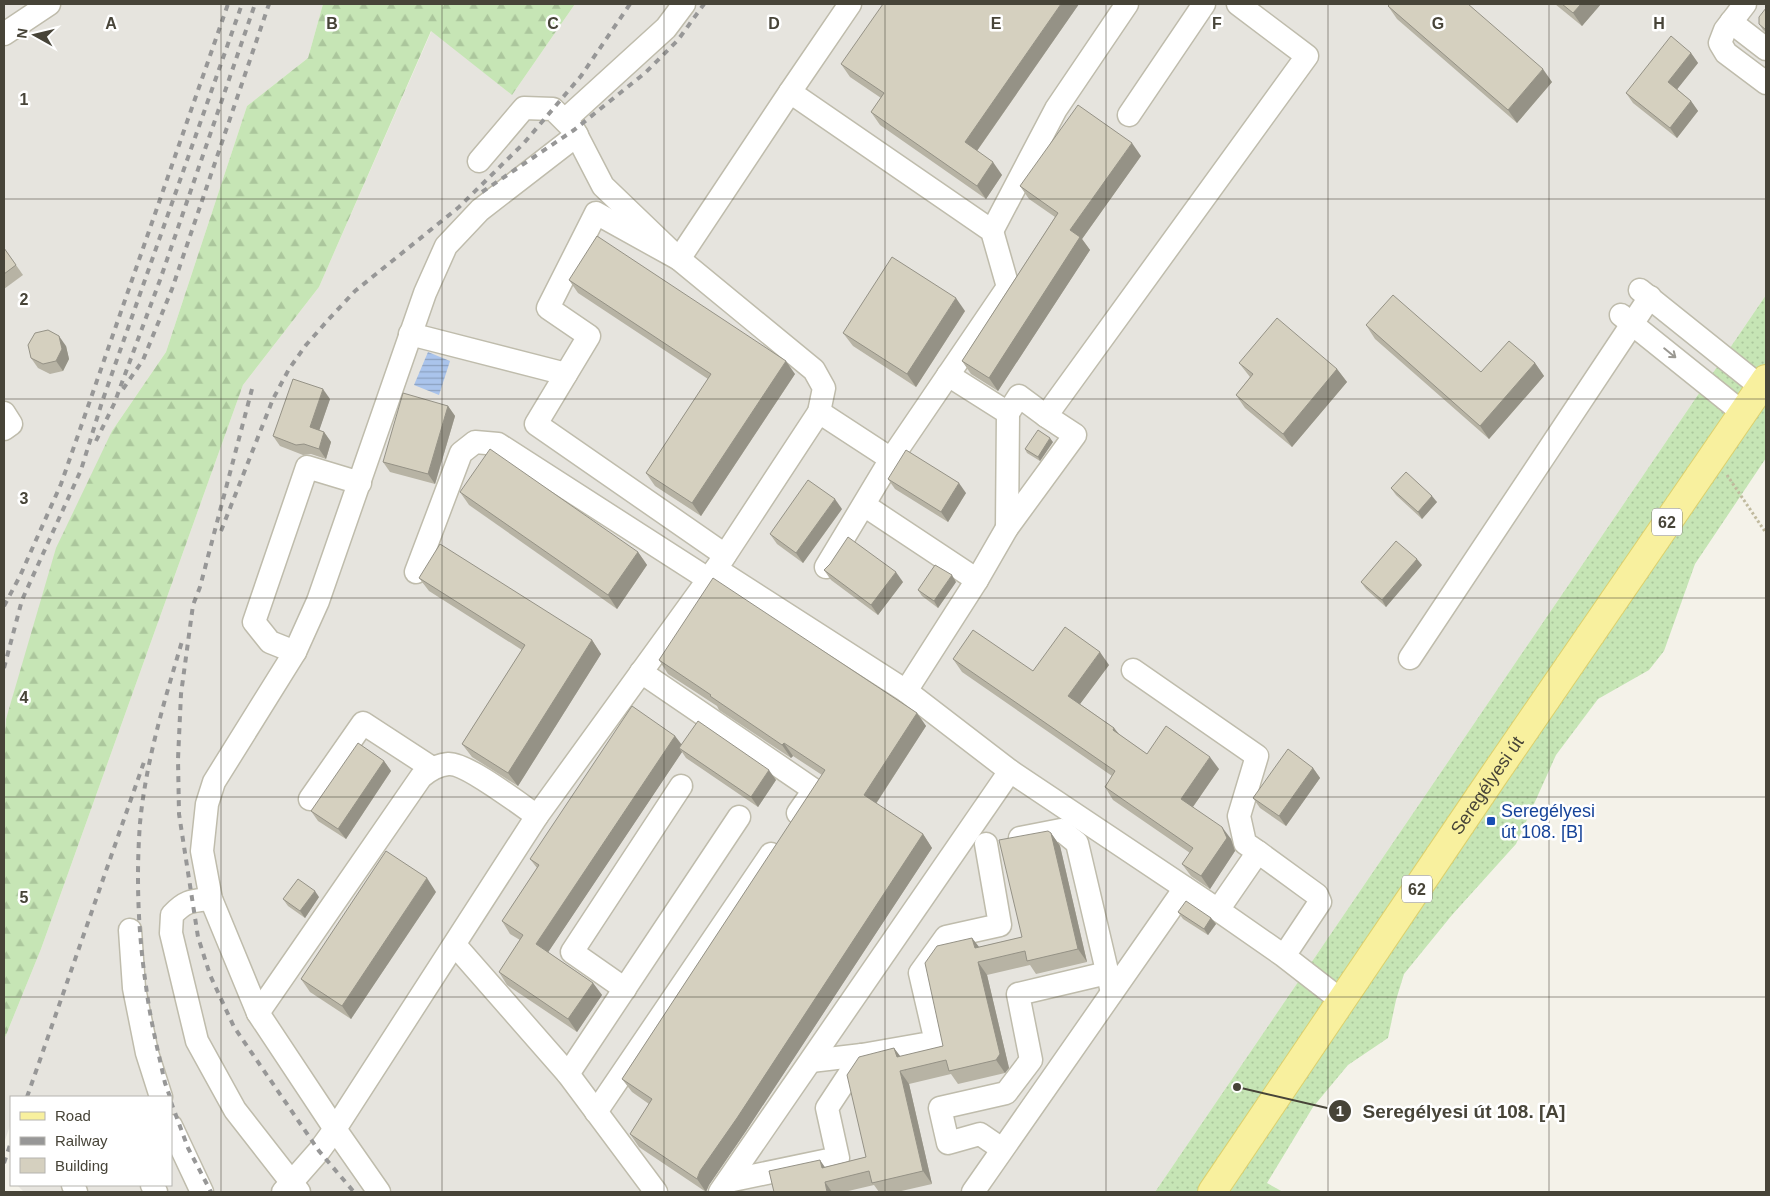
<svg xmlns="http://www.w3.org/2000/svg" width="1770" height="1196" viewBox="0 0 1770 1196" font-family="Helvetica,sans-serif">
<defs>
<pattern id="grass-dots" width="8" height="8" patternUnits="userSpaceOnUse" patternTransform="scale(1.25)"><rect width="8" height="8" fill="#c6e5b5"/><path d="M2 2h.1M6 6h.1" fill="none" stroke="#abc69c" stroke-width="1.8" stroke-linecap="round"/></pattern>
<pattern id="forest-firs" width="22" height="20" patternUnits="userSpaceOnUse" patternTransform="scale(1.25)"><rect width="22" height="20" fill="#c6e5b5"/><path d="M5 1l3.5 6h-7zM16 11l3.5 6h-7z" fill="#abc69c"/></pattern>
<pattern id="water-rules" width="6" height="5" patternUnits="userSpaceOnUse" patternTransform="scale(1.25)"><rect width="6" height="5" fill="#aac4ec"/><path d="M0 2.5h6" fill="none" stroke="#8ca1c0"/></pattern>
</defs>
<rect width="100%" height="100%" fill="#f4f2e9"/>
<g fill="#e6e4de">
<path d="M4 4H323L308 58 247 106 166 352 112 431 6 719 4 746Z"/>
<path d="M575 4H1766V295L1155 1192H24L17 1185H171V1097H11V1123L4 1143V1040L41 949 243 385 319 287 432 30 512 95Z"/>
</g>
<path fill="url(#grass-dots)" d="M1766 295V458L1695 564 1664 651 1649 670 1598 699 1556 755 1516 844 1452 915 1404 974 1396 1000 1388 1038 1348 1065 1313 1107 1267 1183 1283 1192H1155Z"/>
<path fill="url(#forest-firs)" d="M323 4H575L512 95 431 31 319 287 243 385 41 949 4 1040V746L6 719 56 548 112 431 166 352 247 106 308 58Z"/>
<path fill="url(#water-rules)" d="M428 352 450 361 439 395 414 385Z"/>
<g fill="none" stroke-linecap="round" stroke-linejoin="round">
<g stroke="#bfbcac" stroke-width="25">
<g id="minor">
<path d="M1745 4 1725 30 1720 43 1726 53 1766 83"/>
<path d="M1731 22 1766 49"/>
<path d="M4 34 49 4"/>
<path d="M790 92 992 231 1008 287 891 459 826 567"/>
<path d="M1129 115 1204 4"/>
<path d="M565 120 666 28 684 4"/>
<path d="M992 231 1056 109 1127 4"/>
<path d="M1640 290 1761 387"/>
<path d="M1621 315 1743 413"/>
<path d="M410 334 566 374"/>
<path d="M948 375 1008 413 1007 528"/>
<path d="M819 412 891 459"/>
<path d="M4 413 11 424 4 429"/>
<path d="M1008 413 1019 396 1046 416"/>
<path d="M864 505 977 580"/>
<path d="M725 555 536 424 589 336 548 308 596 213 679 259 790 92 850 4"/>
<path d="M716 569 906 691 1010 771 1218 910"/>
<path d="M416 572 461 453 475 442 498 444 708 579"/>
<path d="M295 652 270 642 254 622 307 467 360 483"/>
<path d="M1410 658 1650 297"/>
<path d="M1133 670 1257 756 1239 816 1245 843 1258 852"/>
<path d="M641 672 814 790 798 813"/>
<path d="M906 691 977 580 1007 528 1075 435 1046 416 1307 56 1238 4"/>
<path d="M310 799 363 723 432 768"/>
<path d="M1020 838 1061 830 1077 843 1111 988"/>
<path d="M211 899C192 901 186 900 172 915L171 933 197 1041 235 1110 299 1192"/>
<path d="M130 930 134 988 147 1053 161 1097"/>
<path d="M455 945 568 1074 656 1192"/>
<path d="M1284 956 1320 902 1317 895 1258 852 1218 910 1284 956 1342 1001"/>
<path d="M625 989 572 952 681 786"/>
<path d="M258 1013 421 777C429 770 437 765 448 764 465 762 521 805 537 816"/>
<path d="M811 1061 862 1055 936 1042 920 973 946 937 1000 925 986 844"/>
<path d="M568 1074 739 817"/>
<path d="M596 1112 771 854"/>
<path d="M171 1126 202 1192"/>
<path d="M1002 1149 980 1134 948 1143 940 1108 1006 1093 1031 1060 1018 994 1107 973"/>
<path d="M728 1181 838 1158 827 1108 862 1055"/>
<path d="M73 1185 76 1192"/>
<path d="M152 1185 156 1192"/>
<path d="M283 1192 319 1151 335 1129 537 816 716 569 819 412 824 388 814 370 679 259 603 186 574 130 553 109 524 108 479 161"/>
<path d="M379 1192 335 1129 258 1013 211 899 202 851 207 804 214 782 295 652 318 601 425 293 446 246 480 210 577 135"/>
<path d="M720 1192 1010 771"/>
<path d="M973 1192 1185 888"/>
</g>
</g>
<g stroke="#ddd16e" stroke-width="30">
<g id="major">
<path id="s1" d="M1212 1192 1492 778 1766 379"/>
</g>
</g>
<path stroke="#c0ba9e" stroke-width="3" stroke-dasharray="2.5 2.5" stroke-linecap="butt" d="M1727 475 1766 533"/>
<use href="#minor" stroke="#fff" stroke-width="22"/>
<use href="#major" stroke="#f8f09e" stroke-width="28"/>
<g stroke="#979797" stroke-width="4" stroke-dasharray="6 6" stroke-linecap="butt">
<path d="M482 192 574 130 645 73 678 40 704 4"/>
<path d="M123 389 143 360 172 289 269 4"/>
<path d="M252 389 200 587 193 605 181 694 178 759 179 814 198 937 210 975 234 1027 319 1151 354 1192"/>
<path d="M96 441 114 404 160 280 255 4"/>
<path d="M221 531 273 399 289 369 306 345 328 320 355 291 459 207 524 143 581 76 630 4"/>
<path d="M4 606 20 576 61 484 228 4"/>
<path d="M4 668 22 600 81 470 102 402 242 4"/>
<path d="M27 1097 144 762"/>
<path d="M170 1097 165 1083C158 1051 150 1019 146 986 138 932 136 877 140 823 146 760 165 699 183 638"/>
<path d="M171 1102 188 1148 211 1192"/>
<path d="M4 1163 11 1142"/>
</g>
</g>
<g fill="#b7b3a4">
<path d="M1079 4 977 151 1002 175 986 199 880 125 871 112 881 98 850 77 841 64Z"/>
<path d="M1555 4H1601L1582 26Z"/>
<path d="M1388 6 1552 82 1517 123 1397 19Z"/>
<path d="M1766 8V33L1763 30 1759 24Z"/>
<path d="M1691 53 1698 63 1677 89 1691 101 1698 111 1677 138 1633 103 1626 93Z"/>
<path d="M1141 156 1082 239 1090 250 998 391 971 374 962 361 1055 217 1029 199 1020 186Z"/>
<path d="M4 248 23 275 4 289Z"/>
<path d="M569 280 795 374 701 516 655 486 646 473 708 379 578 293Z"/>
<path d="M965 311 916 387 853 346 843 333Z"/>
<path d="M1366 325 1481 372 1535 363 1544 376 1489 439 1375 339Z"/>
<path d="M66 346 69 359 63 371 50 374 38 368 31 358Z"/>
<path d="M1239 363 1337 369 1347 382 1292 447 1245 408 1236 395 1250 377Z"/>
<path d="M330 399 319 430 324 432 331 442 326 459 311 454 303 455 280 446 273 436Z"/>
<path d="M448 406 455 416 435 484 390 472 383 462Z"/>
<path d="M1053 442 1040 461 1027 453 1025 449Z"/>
<path d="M888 479 966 493 948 522 895 489Z"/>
<path d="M1391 488 1437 502 1422 519 1396 495Z"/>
<path d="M460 492 638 552 647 565 617 609 469 505Z"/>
<path d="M842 509 803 563 777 544 770 534Z"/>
<path d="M1422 565 1386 607 1366 589 1361 582Z"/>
<path d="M824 570 903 582 878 615 831 580Z"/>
<path d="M419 578 592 640 601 654 518 786 472 757 462 744 522 650 429 591Z"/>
<path d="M956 582 938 608 922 596 918 590Z"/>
<path d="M953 659 1033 671 1109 665 1080 704 1114 728 1120 735 1147 754 1219 769 1193 807 1231 839 1235 851 1210 889 1191 876 1182 864 1190 853 1113 800 1105 787 1112 776 962 672Z"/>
<path d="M659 660 917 713 926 726 876 804 923 834 932 848 746 1131 709 1185 706 1192 639 1147 630 1134 649 1104 632 1092 622 1079 822 775 793 756 791 758 719 710 717 706 668 674Z"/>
<path d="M675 736 682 745 776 780 758 807 686 758 682 752 548 952 593 983 602 995 577 1032 507 985 499 972 520 940 510 934 502 921 537 868 530 859Z"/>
<path d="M384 761 391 771 346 839 318 821 311 811Z"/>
<path d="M1313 768 1320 778 1286 826 1260 808 1253 798Z"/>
<path d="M1051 833 1060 846 1087 962 1036 974 1030 965 987 975 1009 1068 1005 1073 958 1084 951 1074 909 1084 932 1184 897 1192H879L874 1185 844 1192H774L825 1167 866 1157 894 1048 900 1057 943 1046 972 938 979 947 1022 937Z"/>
<path d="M436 892 351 1019 310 992 301 979Z"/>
<path d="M319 897 305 918 288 906 283 899Z"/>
<path d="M1178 912 1211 918 1216 924 1208 935 1183 919Z"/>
</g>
<g fill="#959286">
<path d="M1061 4H1079L974 155 965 142Z"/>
<path d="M1581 4H1601L1582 26 1573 13Z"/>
<path d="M1691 53 1698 63 1675 92 1668 82Z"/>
<path d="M1543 69 1552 82 1517 123 1508 110Z"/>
<path d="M1691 101 1698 111 1677 138 1670 128Z"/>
<path d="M1132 143 1141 156 1082 239 1090 250 998 391 989 378 1070 230Z"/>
<path d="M993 162 1002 175 986 199 977 186Z"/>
<path d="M956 298 965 311 916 387 907 374Z"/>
<path d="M59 336 66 346 69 359 63 371 56 361Z"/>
<path d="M786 361 795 374 701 516 692 503Z"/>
<path d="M1535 363 1544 376 1489 439 1480 426Z"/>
<path d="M1337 369 1347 382 1292 447 1283 434Z"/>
<path d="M323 389 330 399 317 437 310 427Z"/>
<path d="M448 406 455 416 435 484 428 474Z"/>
<path d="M324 432 331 442 326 459 319 449Z"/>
<path d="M1050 438 1053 442 1040 461 1038 457Z"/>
<path d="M959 483 966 493 948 522 941 512Z"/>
<path d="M1432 496 1437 502 1422 519 1418 512Z"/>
<path d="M835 499 842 509 803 563 796 553Z"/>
<path d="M638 552 647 565 617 609 608 595Z"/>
<path d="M1417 559 1422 565 1386 607 1382 600Z"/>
<path d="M896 572 903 582 878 615 871 605Z"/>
<path d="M952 575 956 582 938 608 934 601Z"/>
<path d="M592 640 601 654 518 786 508 773Z"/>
<path d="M1100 652 1109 665 1077 708 1068 696Z"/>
<path d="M917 713 926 726 873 808 864 795Z"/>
<path d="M1114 728 1123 740 1113 730Z"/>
<path d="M675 736 684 748H679L682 752 545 957 536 944Z"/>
<path d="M784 743 793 756 791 758 782 745Z"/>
<path d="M1210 757 1219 769 1190 811 1181 799Z"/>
<path d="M384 761 391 771 346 839 338 829Z"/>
<path d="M1313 768 1320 778 1286 826 1279 816Z"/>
<path d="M769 770 776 780 758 807 751 797Z"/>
<path d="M1222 827 1231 839 1235 851 1210 889 1201 876Z"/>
<path d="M1051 833 1060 846 1087 962 1078 949Z"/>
<path d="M923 834 932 848 746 1131 709 1185 706 1192 697 1179 700 1171Z"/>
<path d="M427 878 436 892 351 1019 342 1006Z"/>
<path d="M315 891 319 897 305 918 300 911Z"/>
<path d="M1211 918 1216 924 1208 935 1204 929Z"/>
<path d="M972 938 982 951 984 961 975 948Z"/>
<path d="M978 962 987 975 1009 1068 1005 1073 996 1060Z"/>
<path d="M593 983 602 995 577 1032 568 1019Z"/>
<path d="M894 1048 904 1061 906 1071 897 1057Z"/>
<path d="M900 1071 909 1084 932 1184 923 1171Z"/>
<path d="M820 1160 829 1173 831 1181 822 1168Z"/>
<path d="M825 1182 832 1192H827Z"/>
</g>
<g fill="#d5d0bf" stroke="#959286">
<path d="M883 4H1061L965 142 993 162 977 186 871 112 884 93 841 64Z"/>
<path d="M1390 4H1468L1543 69 1508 110 1388 6Z"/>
<path d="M1562 4H1581L1573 13Z"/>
<path d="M1766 8V30L1759 24V17Z"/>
<path d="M1671 36 1691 53 1668 82 1691 101 1670 128 1626 93Z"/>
<path d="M1078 105 1132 143 1070 230 1080 237 989 378 962 361 1058 213 1020 186Z"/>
<path d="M597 236 786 361 692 503 646 473 711 374 569 280Z"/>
<path d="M4 248 16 265 4 274Z"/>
<path d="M892 257 956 298 907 374 843 333Z"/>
<path d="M1393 295 1481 372 1509 341 1535 363 1480 426 1366 325Z"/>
<path d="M1277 318 1337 369 1283 434 1236 395 1253 374 1239 363Z"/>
<path d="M48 330 59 336 62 349 56 361 43 364 31 358 28 345 35 333Z"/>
<path d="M293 379 323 389 310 427 324 432 319 449 304 444 296 445 273 436Z"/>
<path d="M403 393 448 406 428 474 383 462Z"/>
<path d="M1038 430 1050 438 1038 457 1025 449Z"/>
<path d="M490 449 638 552 608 595 460 492Z"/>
<path d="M906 450 959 483 941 512 888 479Z"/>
<path d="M1406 472 1432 496 1418 512 1391 488Z"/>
<path d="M808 480 835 499 796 553 770 534Z"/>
<path d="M848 537 896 572 871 605 824 570 830 564Z"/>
<path d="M1396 541 1417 559 1382 600 1361 582Z"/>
<path d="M440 544 592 640 508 773 462 744 525 645 419 578Z"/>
<path d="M935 565 952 575 934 601 918 590Z"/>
<path d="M713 578 917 713 864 795 923 834 737 1118 700 1171 697 1179 630 1134 652 1099 622 1079 825 770 784 743 782 745 710 696 711 695 659 660Z"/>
<path d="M1065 627 1100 652 1068 696 1114 728 1113 730 1147 754 1166 726 1210 757 1181 799 1222 827 1227 838 1201 876 1182 864 1193 848 1105 787 1115 771 953 659 973 630 1033 671Z"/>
<path d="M632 706 675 736 536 944 593 983 568 1019 499 972 523 935 502 921 539 865 530 859Z"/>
<path d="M698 721 769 770 751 797 679 748Z"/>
<path d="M358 743 384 761 338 829 311 811Z"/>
<path d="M1288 749 1313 768 1279 816 1253 798Z"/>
<path d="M1048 831 1051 833 1078 949 1027 961 1025 951 978 962 1000 1054 996 1060 949 1071 946 1060 900 1071 923 1171 872 1183 869 1171 825 1182 827 1192H774L769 1171 820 1160 822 1168 866 1157 847 1075 859 1057 894 1048 897 1057 943 1046 925 963 937 946 972 938 975 948 1022 937 999 840Z"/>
<path d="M386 851 427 878 342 1006 301 979Z"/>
<path d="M298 879 315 891 300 911 283 899Z"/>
<path d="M1186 901 1211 918 1204 929 1178 912Z"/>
</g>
<defs><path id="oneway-shaft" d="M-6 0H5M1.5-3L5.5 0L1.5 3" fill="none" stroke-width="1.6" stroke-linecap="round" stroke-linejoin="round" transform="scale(1.25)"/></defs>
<use stroke="#9a9892" href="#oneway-shaft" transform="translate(1670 353) rotate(39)"/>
<path fill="none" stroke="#474438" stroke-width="1" stroke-opacity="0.55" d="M221 4V1192M442 4V1192M664 4V1192M885 4V1192M1106 4V1192M1328 4V1192M1549 4V1192M4 199H1766M4 399H1766M4 598H1766M4 797H1766M4 997H1766"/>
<rect fill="#1a4fb4" stroke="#fff" stroke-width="2" x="1486" y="816" width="10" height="10" rx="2.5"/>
<g text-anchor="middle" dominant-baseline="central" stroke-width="5" stroke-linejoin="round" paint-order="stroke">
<g fill="#fff" stroke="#7e7c74" stroke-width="1">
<rect x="1652" y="508.5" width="30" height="27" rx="4"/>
<rect x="1402" y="875.5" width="30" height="27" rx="4"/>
</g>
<g font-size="16" font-weight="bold" fill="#474438">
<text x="1667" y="522">62</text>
<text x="1417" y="889">62</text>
</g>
<g font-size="18" fill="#474438" stroke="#fff">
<text stroke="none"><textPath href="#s1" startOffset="491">Seregélyesi út</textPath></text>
</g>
<g font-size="18" fill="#164399" stroke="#fff" text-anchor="start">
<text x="1501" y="811">Seregélyesi<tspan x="1501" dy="21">út 108. [B]</tspan></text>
</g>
</g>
<g font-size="16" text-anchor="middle" font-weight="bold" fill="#474438" stroke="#fff" stroke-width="5" stroke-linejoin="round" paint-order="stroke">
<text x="111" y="29">A</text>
<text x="332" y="29">B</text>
<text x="553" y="29">C</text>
<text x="774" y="29">D</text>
<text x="996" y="29">E</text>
<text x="1217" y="29">F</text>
<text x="1438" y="29">G</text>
<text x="1659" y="29">H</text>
<text x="24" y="105">1</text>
<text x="24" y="305">2</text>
<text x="24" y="504">3</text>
<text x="24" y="703">4</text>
<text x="24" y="903">5</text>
</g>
<path fill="none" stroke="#474438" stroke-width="2" d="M1237 1087L1340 1111"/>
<g fill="#474438" stroke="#fff" stroke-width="2">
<circle cx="1237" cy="1087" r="5"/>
<circle cx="1340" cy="1111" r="12"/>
</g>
<g font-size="15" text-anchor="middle" font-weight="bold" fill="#fff">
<text x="1340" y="1116">1</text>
</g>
<g font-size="19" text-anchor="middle" font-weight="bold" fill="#474438" stroke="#fff" stroke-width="5" stroke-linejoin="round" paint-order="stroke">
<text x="1464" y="1118">Seregélyesi út 108. [A]</text>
</g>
<rect width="1770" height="1196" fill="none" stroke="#474438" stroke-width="10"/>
<rect x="10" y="1096" width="162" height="90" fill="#ffffff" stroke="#b5b4af"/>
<rect x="20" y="1112" width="25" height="8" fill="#f8f09e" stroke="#b5b4af"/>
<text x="55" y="1121" font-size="15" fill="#474438">Road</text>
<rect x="20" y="1137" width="25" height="8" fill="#979797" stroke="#b5b4af"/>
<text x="55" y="1146" font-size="15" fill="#474438">Railway</text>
<rect x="20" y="1158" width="25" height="15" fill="#d5d0bf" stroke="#b5b4af"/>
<text x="55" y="1171" font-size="15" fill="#474438">Building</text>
<g transform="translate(35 35) rotate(278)" stroke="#ffffff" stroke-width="4" paint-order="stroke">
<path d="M0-4L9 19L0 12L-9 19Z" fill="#474438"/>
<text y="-8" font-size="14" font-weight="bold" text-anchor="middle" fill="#474438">N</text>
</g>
</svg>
